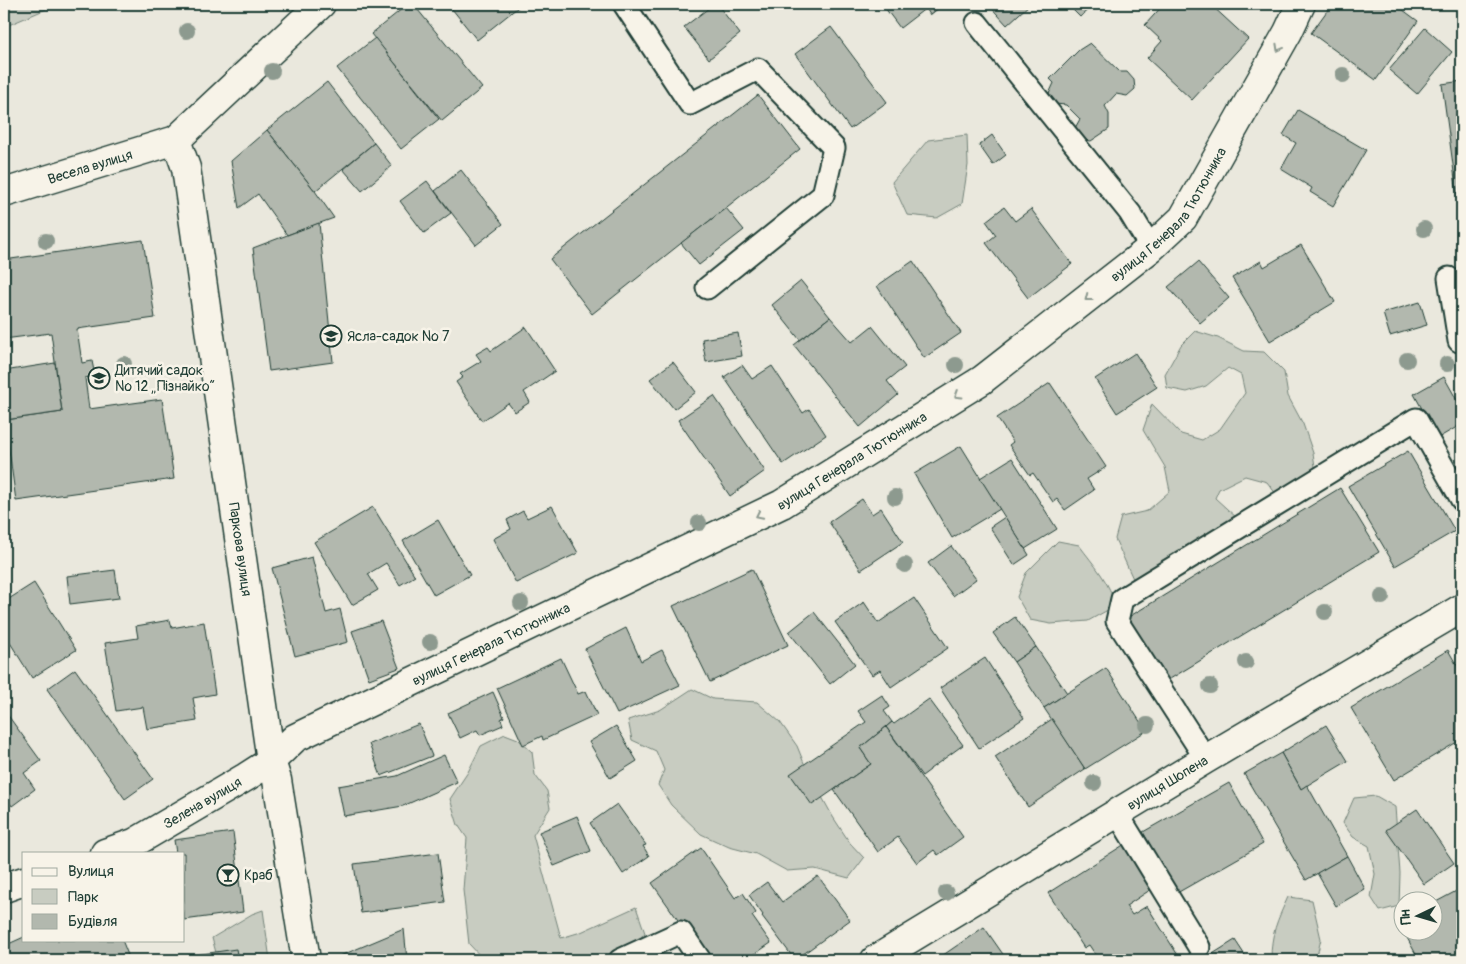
<svg xmlns="http://www.w3.org/2000/svg" width="1466" height="964" viewBox="0 0 1466 964" font-family="Pangolin,sans-serif">
<rect width="100%" height="100%" fill="#eae8dd"/>
<filter id="ink" filterUnits="userSpaceOnUse"><feTurbulence type="fractalNoise" baseFrequency=".02" numOctaves="2"/><feDisplacementMap in="SourceGraphic" scale="10" xChannelSelector="R" yChannelSelector="G"/><feConvolveMatrix kernelMatrix="1 2 1 2 8 2 1 2 1" color-interpolation-filters="sRGB"/></filter>
<g filter="url(#ink)">
<g fill="#c8ccc1" stroke="#74847a">
<path d="M4 4H58L4 27Z"/>
<path d="M967 135 968 165 962 204 937 218 907 215 892 182 928 140Z"/>
<path d="M1195 331 1218 338 1244 351 1264 352 1284 372 1288 396 1303 424 1313 453 1317 480 1279 498 1267 482 1245 476 1219 489 1215 498 1237 518 1134 581 1115 539 1121 517 1147 511 1170 491 1165 467 1143 430 1152 404 1181 434 1202 440 1220 429 1245 393 1241 375 1228 368 1206 386 1187 392 1167 388 1165 374 1181 345Z"/>
<path d="M1058 541 1079 545C1093 564 1111 583 1115 606L1088 621 1051 624 1030 620 1017 597 1026 573Z"/>
<path d="M692 689 713 699 757 702 780 722 797 746 806 768 833 817 850 843 864 858 849 878 815 869 787 871 756 854 729 847 701 834 671 805 658 785 664 770 656 751 632 740 628 720 660 710Z"/>
<path d="M505 734 518 739 532 752 535 775 547 791 550 808 533 835 561 938 581 932 636 907 645 933 617 960H484L469 944 463 890 467 838 458 825 450 799 468 772 481 746Z"/>
<path d="M1376 796 1395 807 1400 873 1399 906 1380 911 1371 897 1375 874 1369 846 1353 837 1343 823 1354 798Z"/>
<path d="M1288 897 1312 900 1321 939 1316 960H1271C1271 933 1277 921 1288 897Z"/>
<path d="M263 910 270 960H218L212 938 252 914Z"/>
</g>
<g fill="#b2b8ae" stroke="#1f3d34">
<path d="M408 4H413L482 88 442 121 371 34Z"/>
<path d="M448 4H522L477 40Z"/>
<path d="M714 4H717L740 34 709 59 684 27Z"/>
<path d="M882 4H944L930 15 926 8 900 28Z"/>
<path d="M988 4H1030L1007 25Z"/>
<path d="M1067 4H1094L1080 17Z"/>
<path d="M1164 4H1210L1248 39 1192 100 1147 58 1162 41 1145 25Z"/>
<path d="M1332 4H1395L1418 21 1376 80 1311 33Z"/>
<path d="M831 27 887 102 850 129 795 54Z"/>
<path d="M1425 28 1452 52 1417 94 1389 70Z"/>
<path d="M375 38 439 119 401 149 337 68Z"/>
<path d="M1090 43 1120 72H1127L1134 80 1135 89 1127 96 1116 94 1105 106 1109 114V129L1091 141 1080 139 1075 128 1080 119 1066 105 1055 104 1048 96 1054 83 1050 79 1079 50Z"/>
<path d="M1462 81V208L1459 209 1442 84Z"/>
<path d="M327 82 374 143 315 191 267 130Z"/>
<path d="M758 95 800 149 592 314 550 259Z"/>
<path d="M1298 110 1366 150 1333 206 1310 192 1312 188 1281 169 1296 143 1283 135Z"/>
<path d="M267 130 315 191 334 218 287 235 258 194 239 208 231 161Z"/>
<path d="M992 135 1006 155 993 165 979 145Z"/>
<path d="M374 143 392 166 362 191 343 169Z"/>
<path d="M461 170 503 224 476 245 435 191Z"/>
<path d="M427 181 451 213 424 233 400 201Z"/>
<path d="M1004 207 1015 221 1031 209 1072 264 1028 298 986 243 996 235 986 221Z"/>
<path d="M726 208 744 230 699 265 681 243Z"/>
<path d="M319 223 333 362 269 371 253 248Z"/>
<path d="M143 240 155 318 77 329 82 363 92 361 95 376 85 378 89 409 162 399 174 479 16 501 5 420 62 412 51 333 4 339V260Z"/>
<path d="M1301 245 1335 302 1270 341 1232 278 1261 261 1264 267Z"/>
<path d="M913 261 961 333 924 358 877 286Z"/>
<path d="M1198 262 1229 298 1200 323 1168 287Z"/>
<path d="M801 281 830 317 800 340 772 305Z"/>
<path d="M1420 302 1427 325 1390 336 1383 313Z"/>
<path d="M830 317 852 342 872 326 905 367 887 381 898 395 860 427 794 345Z"/>
<path d="M526 327 555 371 524 392 530 402 515 412 508 403 482 421 456 382 463 377 460 374 481 361 476 354 488 347 491 351Z"/>
<path d="M738 333 742 356 706 362 702 339Z"/>
<path d="M1135 353 1157 387 1117 413 1095 379Z"/>
<path d="M673 362 696 392 674 409 650 379Z"/>
<path d="M55 363 62 412 5 420 6 428H4V371Z"/>
<path d="M742 365 752 379 772 366 803 413 809 409 826 435 783 464 724 377Z"/>
<path d="M1444 377 1462 409V424L1438 438 1414 394Z"/>
<path d="M1050 383 1106 467 1087 479 1094 490 1065 510 1057 499 1053 502 1033 473 1030 475 1009 445 1013 442 997 418Z"/>
<path d="M714 396 765 471 730 496 678 420Z"/>
<path d="M961 446 1000 509 952 538 914 474Z"/>
<path d="M1408 451 1455 531 1395 566 1348 486Z"/>
<path d="M1012 458 1057 529 1025 549 980 478Z"/>
<path d="M1340 488 1379 552 1165 682 1127 618Z"/>
<path d="M862 499 872 514 881 508 903 542 861 570 829 522Z"/>
<path d="M552 506 578 553 516 583 493 539 511 529 507 520 523 511 527 518Z"/>
<path d="M373 507 415 576 400 585 386 563 368 574 378 590 352 605 314 542Z"/>
<path d="M1005 517 1029 555 1014 565 990 527Z"/>
<path d="M438 520 470 575 434 595 403 541Z"/>
<path d="M951 546 976 579 953 596 928 563Z"/>
<path d="M312 557 326 613 340 609 348 642 295 656 272 568Z"/>
<path d="M752 569 788 645 710 682 673 606Z"/>
<path d="M115 570 119 598 70 604 67 576Z"/>
<path d="M34 583 76 650 32 678 4 633V602Z"/>
<path d="M914 598 948 648 891 687 880 670 872 675 835 622 864 602 878 623Z"/>
<path d="M814 612 855 664 830 684 789 632Z"/>
<path d="M1015 617 1036 647 1014 662 993 633Z"/>
<path d="M170 620 172 628 204 622 215 694 193 698 197 721 147 729 143 707 116 711 105 643 138 638 136 626Z"/>
<path d="M381 621 399 668 369 679 352 631Z"/>
<path d="M626 628 641 661 662 650 680 685 617 714 585 649Z"/>
<path d="M1036 647 1067 693 1044 708 1014 662Z"/>
<path d="M1448 650 1462 674V739L1394 780 1351 708Z"/>
<path d="M561 658 578 694 586 691 597 715 543 740 542 736 523 745 497 688Z"/>
<path d="M985 658 1024 718 979 748 940 688Z"/>
<path d="M1106 668 1146 731 1085 769 1044 708Z"/>
<path d="M75 669 153 779 125 799 47 689Z"/>
<path d="M493 692 504 717 501 719 503 725 480 735 477 730 460 738 448 713Z"/>
<path d="M882 695 890 707 884 711 892 722 860 748 871 764 812 805 790 774 866 722 858 711Z"/>
<path d="M929 699 963 745 930 769V770L922 776 886 727 892 722 894 724Z"/>
<path d="M4 710 41 761 24 773 35 789 12 806 4 795Z"/>
<path d="M1052 719 1085 769 1028 807 995 757Z"/>
<path d="M419 724 432 756 381 776 369 744Z"/>
<path d="M1326 725 1348 761 1301 789 1281 753Z"/>
<path d="M616 726 637 761 610 778 589 742Z"/>
<path d="M886 727 963 837 938 855 934 850 917 863 898 837 878 852 834 790 871 764 860 748Z"/>
<path d="M1281 753 1301 789 1307 785 1347 856 1306 880 1244 774Z"/>
<path d="M444 755 457 782 403 806 344 816 338 786 397 776Z"/>
<path d="M1229 783 1263 844 1177 893 1143 832Z"/>
<path d="M617 804 646 845 643 846 649 856 623 874 590 823Z"/>
<path d="M1417 809 1454 863 1424 884 1386 830Z"/>
<path d="M577 816 591 851 554 866 539 832Z"/>
<path d="M233 832 243 912 184 920V853H176L174 840Z"/>
<path d="M1125 844 1153 888 1126 906 1132 915 1147 906 1181 960H1099L1089 945 1084 948 1048 893Z"/>
<path d="M701 848 735 898 743 893 756 913 752 916 771 943 746 960H706L652 883Z"/>
<path d="M438 853 445 902 361 913 354 864Z"/>
<path d="M1347 856 1365 889 1336 906 1317 873Z"/>
<path d="M818 876 850 920 795 960 762 916 763 915 749 895 767 882 782 902Z"/>
<path d="M1462 888V960H1419L1404 932H1434V903Z"/>
<path d="M984 927 1007 960H936Z"/>
<path d="M404 929 407 960H341L340 956Z"/>
<path d="M24 937V940H122L130 960H4V946Z"/>
<path d="M1235 940 1248 960H1203Z"/>
<path d="M236 949 238 960H175V958Z"/>
</g>
<g fill="none" stroke-linecap="round" stroke-linejoin="round">
<g stroke="#1f3d34" stroke-width="25">
<g id="service">
<path d="M624 4 690 104 758 69 834 148 823 195 707 288"/>
<path d="M977 23 1130 213 1151 248"/>
<path d="M1449 278 1459 341H1462"/>
<path d="M1206 759 1117 621 1122 599 1416 419 1462 500"/>
<path d="M1117 813 1199 947"/>
<path d="M620 960 681 932 700 960"/>
</g>
</g>
<g stroke="#1f3d34" stroke-width="31">
<g id="minor">
<path id="s1" d="M176 140 186 168 271 761 277 780 306 960"/>
<path id="s2" d="M4 193 176 140 321 4"/>
<path id="s3" d="M105 853 134 843 246 777 271 761 295 738 782 504 982 380 1151 248 1183 218 1288 32 1301 4"/>
<path d="M4 888 24 881"/>
</g>
</g>
<g stroke="#1f3d34" stroke-width="31">
<g id="secondary">
<path id="s4" d="M875 960 1206 759 1462 608"/>
</g>
</g>
<use href="#service" stroke="#f7f3e8" stroke-width="21"/>
<use href="#minor" stroke="#f7f3e8" stroke-width="28"/>
<use href="#secondary" stroke="#f7f3e8" stroke-width="28"/>
</g>
<g fill="#8d9a8f">
<circle cx="187" cy="31" r="8"/>
<circle cx="272" cy="71" r="8"/>
<circle cx="1343" cy="75" r="8"/>
<circle cx="1424" cy="229" r="8"/>
<circle cx="46" cy="241" r="8"/>
<circle cx="1407" cy="360" r="8"/>
<circle cx="124" cy="364" r="8"/>
<circle cx="1447" cy="364" r="8"/>
<circle cx="956" cy="365" r="8"/>
<circle cx="895" cy="497" r="8"/>
<circle cx="699" cy="523" r="8"/>
<circle cx="905" cy="565" r="8"/>
<circle cx="1382" cy="597" r="8"/>
<circle cx="521" cy="603" r="8"/>
<circle cx="1325" cy="612" r="8"/>
<circle cx="430" cy="642" r="8"/>
<circle cx="1246" cy="662" r="8"/>
<circle cx="1210" cy="686" r="8"/>
<circle cx="1147" cy="725" r="8"/>
<circle cx="1094" cy="783" r="8"/>
<circle cx="946" cy="893" r="8"/>
</g>
<defs><path id="oneway-chevron" d="M-2-3.5L2.5 0L-2 3.5" fill="none" stroke-width="1.6" stroke-linecap="round" stroke-linejoin="round" transform="scale(1.25)"/></defs>
<g stroke="#8b988e">
<use href="#oneway-chevron" transform="translate(1279 48) rotate(119)"/>
<use href="#oneway-chevron" transform="translate(1088 298) rotate(142)"/>
<use href="#oneway-chevron" transform="translate(958 395) rotate(148)"/>
<use href="#oneway-chevron" transform="translate(759 515) rotate(154)"/>
</g>
</g>
<defs>
<g id="school-ring" transform="scale(1.125)"><circle r="9.5" fill="#f7f3e8" stroke="#1f3d34" stroke-width="1.5"/><path d="M0-5L7-2L0 1L-7-2ZM-4 1L0 2.5L4 1V4Q0 6-4 4Z" fill="#1f3d34"/></g>
<g id="bar-ring" transform="scale(1.125)"><circle r="9.5" fill="#f7f3e8" stroke="#1f3d34" stroke-width="1.5"/><path d="M-6-5H6L.8 .8V4.5H3.5V6h-7V4.5H-.8V.8Z" fill="#1f3d34"/></g>
</defs>
<g fill-rule="evenodd">
<use href="#school-ring" x="331" y="336"/>
<use href="#school-ring" x="99" y="378"/>
<use href="#bar-ring" x="228" y="875"/>
</g>
<g text-anchor="middle" dominant-baseline="central" stroke-width="5" stroke-linejoin="round" paint-order="stroke">
<g font-size="14" fill="#1f3d34" stroke="#f7f3e8">
<text stroke="none"><textPath href="#s2" startOffset="90">Весела вулиця</textPath></text>
<text stroke="none"><textPath href="#s3" startOffset="1251">вулиця Генерала Тютюнника</textPath></text>
<text stroke="none"><textPath href="#s3" startOffset="846">вулиця Генерала Тютюнника</textPath></text>
<text stroke="none"><textPath href="#s1" startOffset="415">Паркова вулиця</textPath></text>
<text stroke="none"><textPath href="#s3" startOffset="441">вулиця Генерала Тютюнника</textPath></text>
<text stroke="none"><textPath href="#s4" startOffset="342">вулиця Шопена</textPath></text>
<text stroke="none"><textPath href="#s3" startOffset="110">Зелена вулиця</textPath></text>
</g>
<g font-size="14" fill="#1f3d34" stroke="#f7f3e8" text-anchor="start">
<text x="347" y="336">Ясла-садок № 7</text>
<text x="115" y="370">Дитячий садок<tspan x="115" dy="16">№ 12 „Пізнайко“</tspan></text>
<text x="244" y="875">Краб</text>
</g>
</g>
<rect width="1466" height="964" fill="none" stroke="#f7f3e8" stroke-width="20"/>
<rect x="10" y="10" width="1446" height="944" fill="none" stroke="#1f3d34" stroke-width="2" filter="url(#ink)"/>
<rect x="22" y="852" width="162" height="90" fill="#f7f3e8" stroke="#a1aaa0"/>
<rect x="32" y="868" width="25" height="8" fill="#f7f3e8" stroke="#a1aaa0"/>
<text x="68" y="876" font-size="15" fill="#1f3d34">Вулиця</text>
<rect x="32" y="889" width="25" height="15" fill="#c8ccc1" stroke="#a1aaa0"/>
<text x="68" y="902" font-size="15" fill="#1f3d34">Парк</text>
<rect x="32" y="914" width="25" height="15" fill="#b2b8ae" stroke="#a1aaa0"/>
<text x="68" y="926" font-size="15" fill="#1f3d34">Будівля</text>
<g transform="translate(1418 916) rotate(265)"><circle r="24" fill="#f7f3e8" stroke="#a1aaa0"/>
<path d="M0-4L9 19L0 12L-9 19Z" fill="#1f3d34"/>
<text y="-8" font-size="14" font-weight="bold" text-anchor="middle" fill="#1f3d34">Пн</text>
</g>
</svg>
